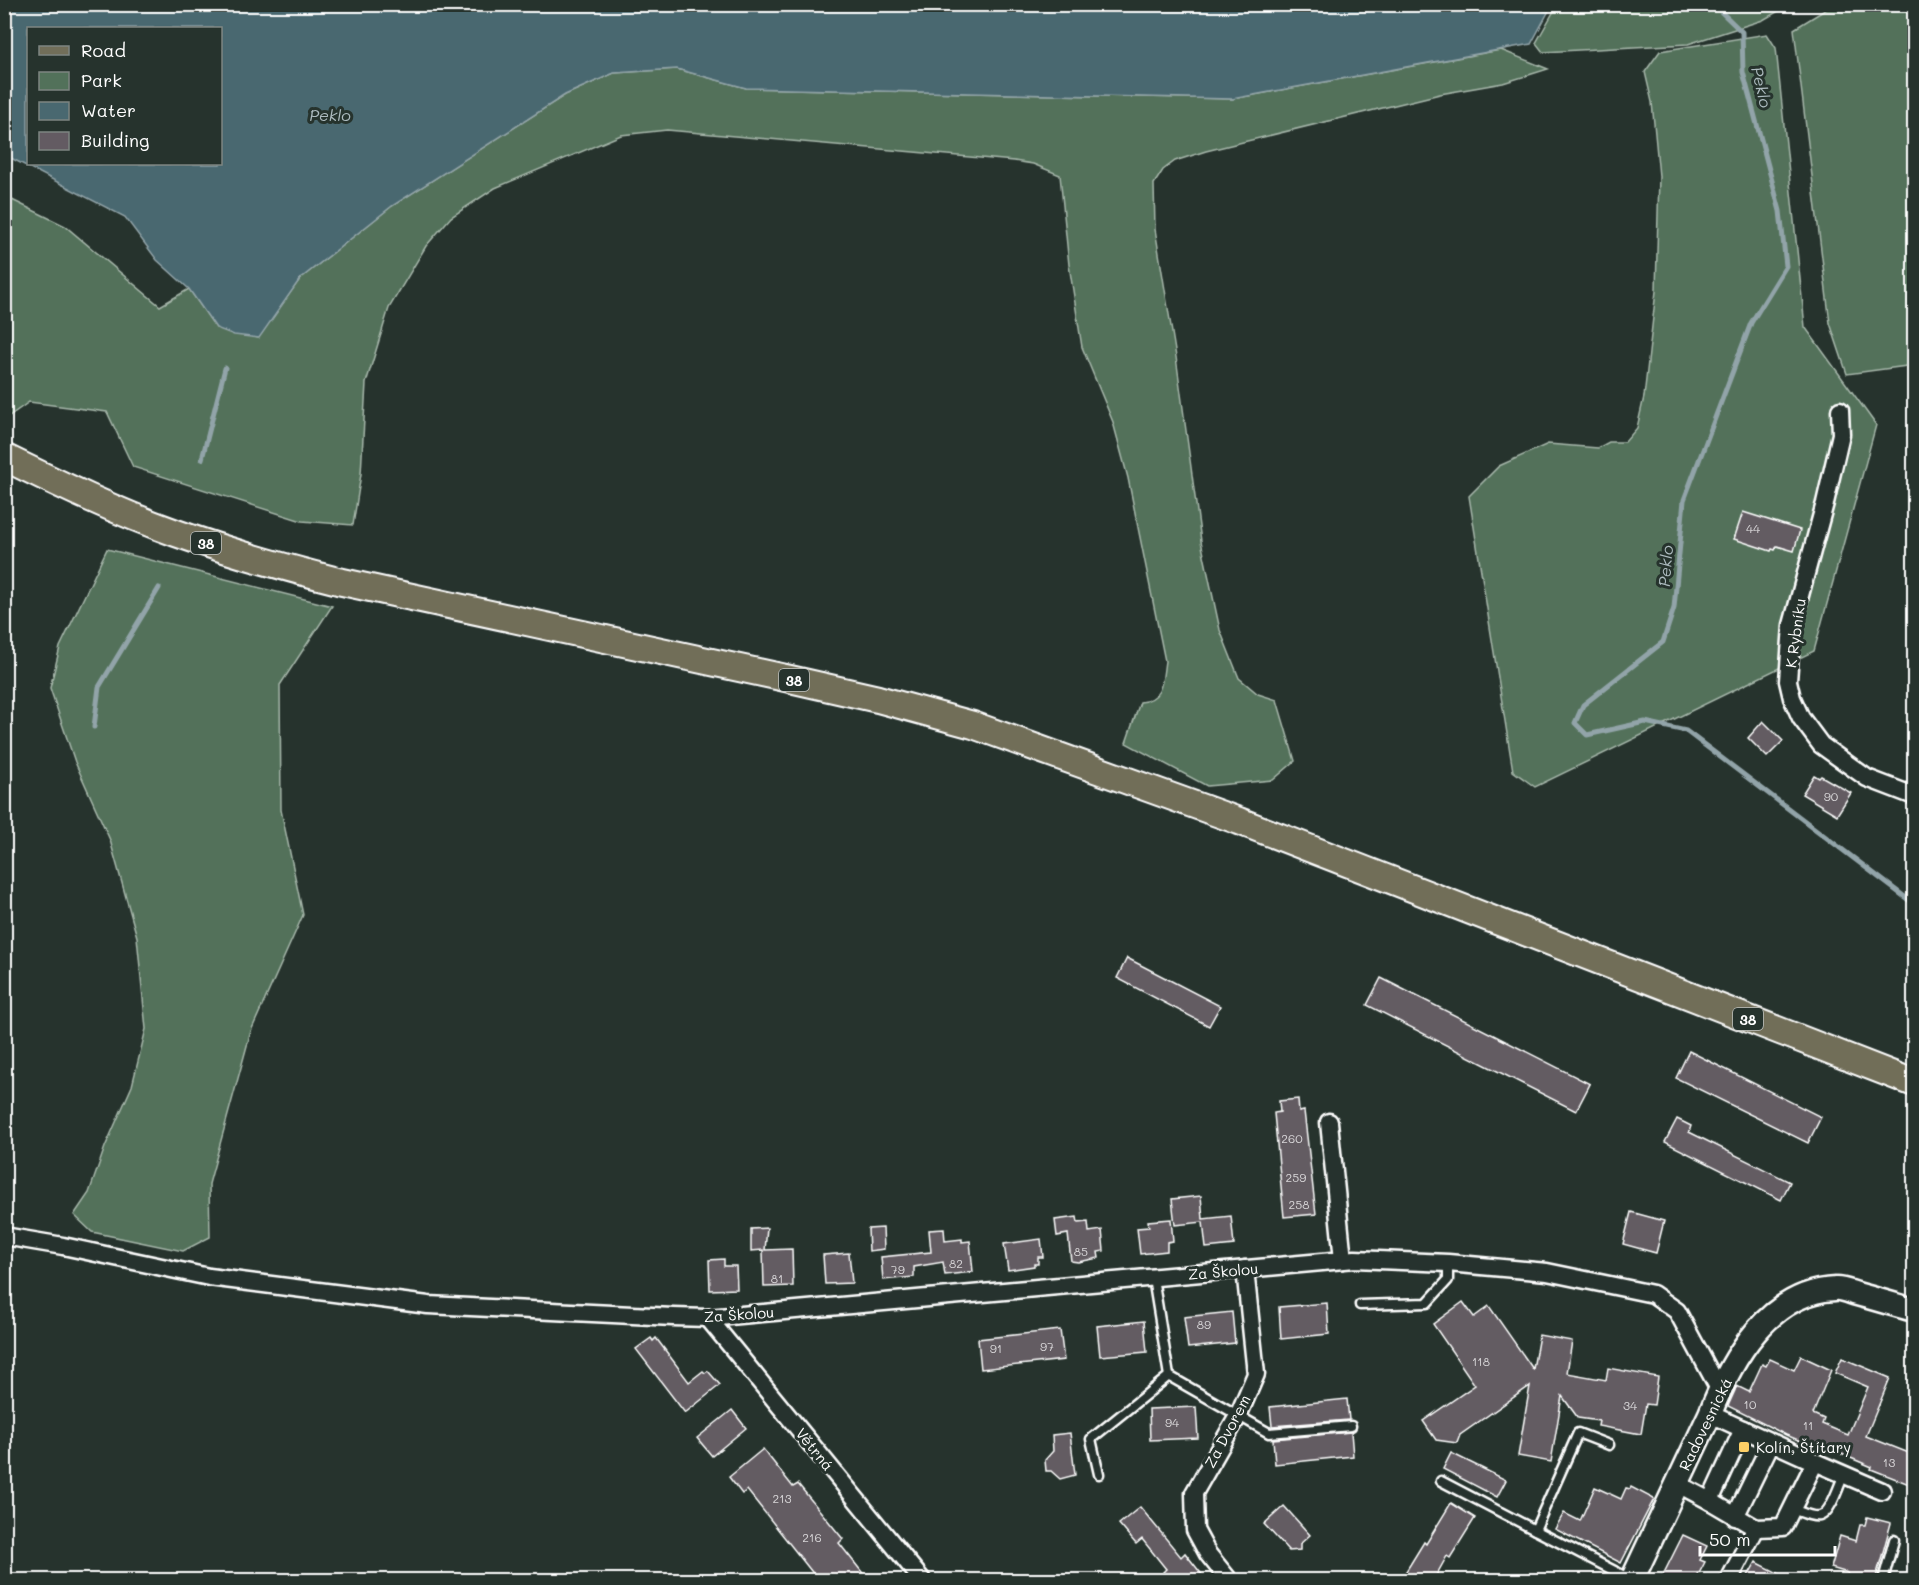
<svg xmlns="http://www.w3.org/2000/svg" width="1919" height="1585" viewBox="0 0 1919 1585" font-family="Mali,sans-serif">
<rect width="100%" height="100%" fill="#26332d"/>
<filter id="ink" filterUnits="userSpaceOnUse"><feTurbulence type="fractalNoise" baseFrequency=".0167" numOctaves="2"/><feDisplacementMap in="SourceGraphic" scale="12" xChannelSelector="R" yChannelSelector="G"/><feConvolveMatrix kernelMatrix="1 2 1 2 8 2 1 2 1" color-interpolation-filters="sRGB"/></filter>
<g filter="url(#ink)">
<g fill="#52715a" stroke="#a8b8ac" stroke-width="1.5">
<path d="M1554 5V4L1789 5 1763 20 1688 44 1543 52 1536 43 1555 9Z"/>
<path d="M1833 5H1914V365L1847 374 1830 323 1794 29Z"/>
<path d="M1767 34 1776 48 1805 327 1876 425 1814 651 1535 787 1513 771 1469 496 1499 466 1548 444 1598 448 1609 442H1625L1637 428 1644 397 1656 291 1659 176 1652 102 1645 72 1660 51Z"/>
<path d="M1501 50 1548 69 1503 83 1440 94 1206 151 1175 161 1163 170 1154 184 1155 229 1176 357 1201 541 1220 630 1239 678 1258 694 1277 700 1295 761 1273 780 1207 786 1126 743 1140 702C1164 700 1162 680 1165 661L1128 478 1113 422 1082 347 1069 265 1060 175 1033 164 1014 161 667 130 621 135 495 188 451 217 426 246 389 308 366 383 361 474 353 525 302 521 133 467 107 412 29 402 5 419 4 196 65 226 160 306 189 289 216 328 258 338 300 279 392 206 565 95 614 73 677 69 746 88 1232 99Z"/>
<path d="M107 549 332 606 280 685 281 810 303 915 251 1031 209 1184 210 1237 183 1251 92 1232 74 1215 89 1193 105 1147 132 1086 146 1029 137 937 110 840 75 762 50 688 60 647Z"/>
</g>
<path fill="#496870" stroke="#92a4a9" stroke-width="1.5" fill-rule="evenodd" d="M1552 5 1531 44 1232 99 746 88 677 69 614 73 565 95 392 206 300 279 259 338 234 335 216 328 189 289 157 260 125 217 5 155V5ZM28 28H220V164H28Z"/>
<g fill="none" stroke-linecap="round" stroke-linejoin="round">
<g stroke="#92a4a9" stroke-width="5">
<path d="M1713 4 1742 32 1743 72 1780 211 1786 266 1751 323 1684 500 1674 608 1663 642 1583 705 1575 723 1587 735 1645 722 1686 731 1914 904"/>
<path d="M1545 9 1639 4"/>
<path d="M202 459 225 368"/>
<path d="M94 727 99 687 159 588"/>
</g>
</g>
<g fill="#635b62" stroke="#fff" stroke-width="1.5">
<path d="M1743 512 1800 530 1794 551 1777 546 1775 550 1772 549 1771 551 1734 539Z"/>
<path d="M1763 721 1783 741 1767 757 1748 738Z"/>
<path d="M1814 775 1819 778 1821 776 1851 793 1837 815 1802 794Z"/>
<path d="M1127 958 1220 1006 1209 1026 1117 978Z"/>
<path d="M1381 978 1590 1084 1576 1111 1367 1005Z"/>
<path d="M1689 1051 1821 1117 1808 1143 1676 1078Z"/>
<path d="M1298 1099 1299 1112 1304 1111 1316 1214 1284 1217 1274 1113 1280 1112 1279 1101Z"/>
<path d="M1677 1119 1691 1126 1689 1132 1790 1182 1781 1200 1665 1142Z"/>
<path d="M1201 1196 1203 1219 1231 1216 1234 1245 1206 1248 1203 1222 1175 1225 1172 1199Z"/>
<path d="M1631 1212 1664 1221 1656 1253 1623 1244Z"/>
<path d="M1077 1217 1078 1223 1088 1222 1089 1232 1102 1230 1104 1251 1098 1252 1099 1258 1078 1262 1071 1261 1068 1234 1057 1236 1055 1220Z"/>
<path d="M1171 1219 1173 1241 1167 1242V1251L1140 1254 1137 1228 1149 1227 1148 1221Z"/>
<path d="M767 1228 765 1250 792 1249 793 1286 764 1287 763 1250 751 1251V1229Z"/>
<path d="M883 1228 884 1249 869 1251 868 1229Z"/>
<path d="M944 1229 945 1241 962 1239V1242L970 1241 973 1272 945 1275 943 1262 914 1267V1277L883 1280 881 1257 931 1252 929 1230Z"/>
<path d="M1041 1239 1043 1257H1038V1264H1034V1266L1008 1270 1004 1244Z"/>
<path d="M849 1253 852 1283 825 1284 823 1255Z"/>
<path d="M724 1259V1266H736L737 1289 710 1290 709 1260Z"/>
<path d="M1463 1302 1474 1317 1489 1306 1533 1369 1539 1335 1572 1341 1567 1373 1606 1380 1608 1368 1658 1377 1654 1405 1646 1404 1641 1434 1598 1426 1599 1421 1578 1418 1562 1396 1551 1462 1518 1456 1530 1386 1460 1435 1457 1443 1436 1440 1423 1421 1475 1385 1433 1324Z"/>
<path d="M1327 1303 1329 1334 1281 1339 1279 1307Z"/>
<path d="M1232 1312 1235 1343 1188 1348 1184 1317Z"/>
<path d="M1144 1321 1147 1352 1100 1356 1097 1326Z"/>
<path d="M1060 1330 1064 1360 981 1369 978 1339Z"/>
<path d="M651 1338 653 1341 656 1338 689 1382 703 1371 705 1373 708 1371 720 1385 685 1413 636 1349Z"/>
<path d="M1801 1356 1831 1370 1813 1414 1824 1419 1822 1424 1848 1435 1868 1387 1835 1373 1842 1358 1890 1378 1866 1436 1914 1455V1486L1871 1469 1872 1467 1827 1448 1825 1451 1786 1435 1728 1406 1737 1386 1749 1392 1762 1364 1766 1366 1770 1359 1794 1370Z"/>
<path d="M1347 1399 1349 1420 1272 1426 1270 1407Z"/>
<path d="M1196 1407 1198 1438 1150 1440 1149 1409Z"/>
<path d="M732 1410 746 1428 712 1456 697 1438Z"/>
<path d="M1351 1432 1353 1456 1275 1464 1273 1439Z"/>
<path d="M1070 1433 1075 1475 1060 1479 1051 1471H1046L1045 1460 1053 1451 1052 1435Z"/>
<path d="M763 1449 793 1487 798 1484 843 1539 839 1543 869 1581H819L747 1490 742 1494 729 1477Z"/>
<path d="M1451 1453 1506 1480 1497 1497 1443 1469Z"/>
<path d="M1595 1487 1621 1499 1626 1488 1630 1489 1631 1487 1654 1499 1621 1563 1555 1529 1564 1513 1580 1521Z"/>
<path d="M1451 1503 1475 1518 1450 1558 1447 1556 1433 1581H1400L1424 1542 1426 1544Z"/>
<path d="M1284 1506 1310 1535 1300 1544V1550L1289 1551 1264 1524Z"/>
<path d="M1140 1507 1181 1557 1185 1553 1207 1581H1170L1163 1572 1166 1569 1142 1539 1136 1544 1119 1524Z"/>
<path d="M1867 1517 1891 1523 1875 1581H1846L1848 1573 1831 1568 1840 1536 1856 1541 1860 1525H1865Z"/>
<path d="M1683 1535 1707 1546 1700 1560 1705 1562 1695 1581H1660Z"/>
<path d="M1756 1562 1794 1581H1756L1748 1576Z"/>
</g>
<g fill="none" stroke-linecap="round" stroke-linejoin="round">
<g stroke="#fff" stroke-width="13">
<g id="lane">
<path d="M1153 1278 1169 1376"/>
<path d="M1360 1305 1427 1303 1448 1280V1263"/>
<path d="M1609 1445 1578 1433 1535 1530 1632 1580"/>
<path d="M1099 1474 1091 1439 1169 1376 1269 1433 1351 1426"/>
<path d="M1441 1481 1535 1530"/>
<path d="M1792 1509C1799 1511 1812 1518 1820 1516 1831 1513 1839 1485 1844 1474"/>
<path d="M1883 1580 1894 1540"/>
</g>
</g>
<g stroke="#fff" stroke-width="21">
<g id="street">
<path d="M1840 410 1841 434 1825 503 1792 625 1788 681 1792 698 1801 718 1821 745 1867 778 1914 796"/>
<path d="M1329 1122 1343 1260"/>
<path d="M4 1236 63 1246 209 1277 428 1305 673 1317 708 1318 1355 1259 1448 1263 1547 1272 1653 1294 1677 1311 1719 1389"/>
<path d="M708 1318 922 1580"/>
<path d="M1815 1462 1882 1491"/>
<path d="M1676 1483 1710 1501 1743 1429"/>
<path d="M1710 1501 1756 1528 1783 1527 1815 1462 1710 1414"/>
<path d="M1735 1517 1771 1443"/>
<path d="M1229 1580 1208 1554 1195 1530 1194 1493 1238 1416 1256 1374 1245 1269"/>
<path d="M1729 1580 1756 1528"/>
</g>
</g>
<g stroke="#fff" stroke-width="27">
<path id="secondary" d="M1632 1580 1710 1414C1731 1359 1769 1292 1835 1289 1842 1288 1850 1292 1857 1294 1876 1299 1895 1305 1914 1310"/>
</g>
<g stroke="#fff" stroke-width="30">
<path id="primary" d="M4 457C61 485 117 512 176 533 229 552 283 567 338 581L790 679 878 699 973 725 1239 821 1914 1083"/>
</g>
<use href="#lane" stroke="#26332d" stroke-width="8"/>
<use href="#street" stroke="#26332d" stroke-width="16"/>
<use href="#secondary" stroke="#26332d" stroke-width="22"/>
<use href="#primary" stroke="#716e59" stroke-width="26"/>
</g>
</g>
<rect fill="#ffd166" stroke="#26332d" stroke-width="2" x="1738" y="1441" width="12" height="12" rx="3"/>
<g text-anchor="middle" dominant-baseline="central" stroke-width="6" stroke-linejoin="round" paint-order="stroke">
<g font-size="12" fill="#d8d6d8">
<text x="1753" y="528">44</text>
<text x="1831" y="796">90</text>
<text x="1292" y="1138">260</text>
<text x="1296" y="1177">259</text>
<text x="1299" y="1204">258</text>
<text x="1081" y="1251">85</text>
<text x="956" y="1263">82</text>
<text x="898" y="1269">79</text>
<text x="777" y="1278">81</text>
<text x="1204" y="1324">89</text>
<text x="1047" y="1346">97</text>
<text x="996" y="1348">91</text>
<text x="1481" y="1361">118</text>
<text x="1750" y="1404">10</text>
<text x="1630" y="1405">34</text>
<text x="1172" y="1422">94</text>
<text x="1808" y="1425">11</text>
<text x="1889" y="1462">13</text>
<text x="782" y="1498">213</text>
<text x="812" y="1537">216</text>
</g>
<g fill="#26332d" stroke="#bec2c0" stroke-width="1.5">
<rect x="191" y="532" width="30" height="22" rx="4.5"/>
<rect x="779" y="669" width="30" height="22" rx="4.5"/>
<rect x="1733" y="1008" width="30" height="22" rx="4.5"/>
</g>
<g font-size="14" font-weight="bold" fill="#fff">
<text x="206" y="543">38</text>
<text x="794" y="680">38</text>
<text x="1748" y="1019">38</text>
</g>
<g font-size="15" fill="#fff" stroke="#26332d">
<text transform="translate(1795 633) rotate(-82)">K Rybníku</text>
<text transform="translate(1223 1271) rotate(-5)">Za Školou</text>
<text transform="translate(739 1314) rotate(-4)">Za Školou</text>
<text transform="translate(1705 1424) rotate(-64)">Radovesnická</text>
<text transform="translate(1227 1431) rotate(-62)">Za Dvorem</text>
<text transform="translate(815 1449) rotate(51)">Větrná</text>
</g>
<g font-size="15" fill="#fff" stroke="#26332d" text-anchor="start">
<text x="1756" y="1447">Kolín, Štítary</text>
</g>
<g font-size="16" font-style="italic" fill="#adbbbf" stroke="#26332d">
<text transform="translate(1762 87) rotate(77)">Peklo</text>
<text x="330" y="114">Peklo</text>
<text transform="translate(1665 566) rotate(-85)">Peklo</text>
</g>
</g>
<rect width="1919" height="1585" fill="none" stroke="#26332d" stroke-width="24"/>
<rect x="12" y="12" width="1895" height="1561" fill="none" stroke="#fff" stroke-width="2" filter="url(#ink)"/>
<rect x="27" y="27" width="195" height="138" fill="#26332d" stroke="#7d8581" stroke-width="1.5"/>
<rect x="39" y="46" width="30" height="9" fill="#716e59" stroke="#7d8581" stroke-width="1.5"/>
<text x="81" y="57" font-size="18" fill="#ffffff">Road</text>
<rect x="39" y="72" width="30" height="18" fill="#52715a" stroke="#7d8581" stroke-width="1.5"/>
<text x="81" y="87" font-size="18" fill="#ffffff">Park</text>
<rect x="39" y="102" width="30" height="18" fill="#496870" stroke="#7d8581" stroke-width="1.5"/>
<text x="81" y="117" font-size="18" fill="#ffffff">Water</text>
<rect x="39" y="132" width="30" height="18" fill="#635b62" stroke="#7d8581" stroke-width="1.5"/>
<text x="81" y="147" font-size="18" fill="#ffffff">Building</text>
<path d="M1700 1546v9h135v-9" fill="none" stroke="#ffffff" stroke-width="3"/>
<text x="1709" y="1546" font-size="18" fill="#ffffff" stroke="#26332d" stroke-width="4.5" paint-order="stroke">50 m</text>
</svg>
